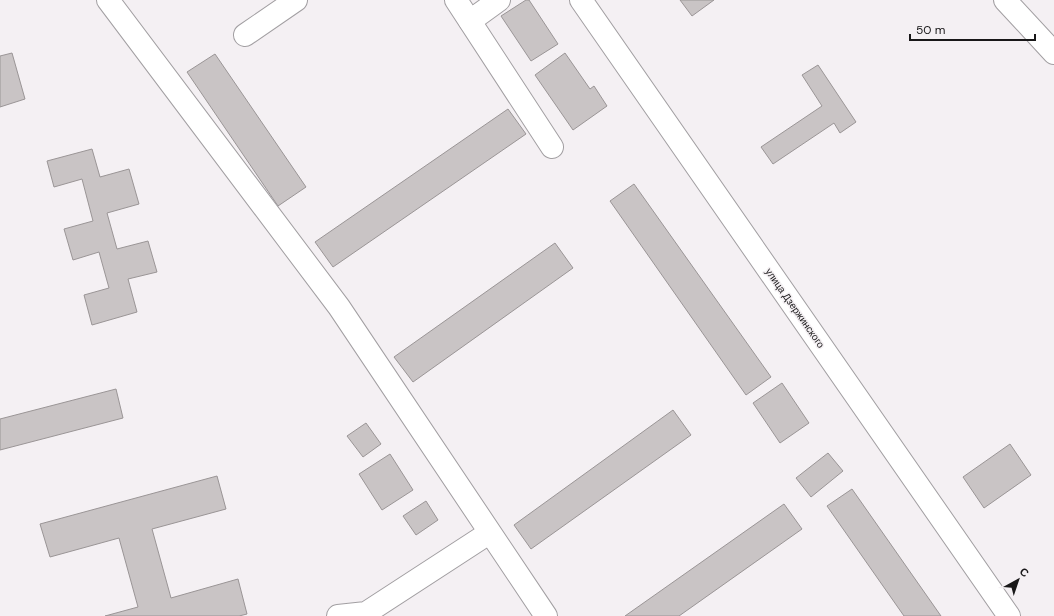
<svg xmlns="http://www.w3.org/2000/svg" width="1054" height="616" viewBox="0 0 1054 616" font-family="'DM Sans',sans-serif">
<rect width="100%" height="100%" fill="#f4f0f3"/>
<g fill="#c9c4c5" stroke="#9a9596">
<path d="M526 0H529L558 44 531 61 501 16Z"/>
<path d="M680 0H714L692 16Z"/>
<path d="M12 53 25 99 0 107V56Z"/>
<path d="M565 53 590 89 594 86 607 106 573 130 535 75Z"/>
<path d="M215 54 306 187 278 206 187 72Z"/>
<path d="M818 65 856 122 840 133 834 123 773 164 761 147 822 106 802 75Z"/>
<path d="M508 109 526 134 333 267 315 242Z"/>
<path d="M92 149 100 177 129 169 139 204 107 213 117 249 148 241 157 272 128 279 137 312 92 325 84 295 109 288 99 252 73 260 64 229 93 221 82 179 54 187 47 161Z"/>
<path d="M634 184 771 377 746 395 610 201Z"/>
<path d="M555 243 573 268 413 382 394 357Z"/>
<path d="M782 383 809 423 780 443 753 403Z"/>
<path d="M116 389 123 418 0 450V419Z"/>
<path d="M673 410 691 435 531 549 514 525Z"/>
<path d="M366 423 381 444 363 457 347 436Z"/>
<path d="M1010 444 1031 475 984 508 963 477Z"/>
<path d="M828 453 843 471 811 497 796 478Z"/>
<path d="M390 454 413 490 382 510 359 474Z"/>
<path d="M217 476 226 509 152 529 171 598 238 579 247 614 239 616H105L138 607 119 538 50 557 40 524Z"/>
<path d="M852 489 941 616H904L827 506Z"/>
<path d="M426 501 438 520 416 535 403 516Z"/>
<path d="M784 504 802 529 679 616H625Z"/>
</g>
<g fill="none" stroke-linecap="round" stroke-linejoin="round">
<g stroke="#a29fa2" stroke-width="24">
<g id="minor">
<path d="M108 0 339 307 546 616"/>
<path d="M456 0 552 147"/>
<path d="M581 0 1009 616"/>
<path d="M470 21 499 0"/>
<path d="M245 35 296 0"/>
<path d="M338 616 366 613 489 533"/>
</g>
</g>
<g stroke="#a29fa2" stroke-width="24">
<path id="highway" d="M1005 0 1054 53"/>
</g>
<use href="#minor" stroke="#fff" stroke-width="22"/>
<use href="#highway" stroke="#fff" stroke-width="22"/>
</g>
<g text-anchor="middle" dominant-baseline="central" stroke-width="3" stroke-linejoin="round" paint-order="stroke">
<g font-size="10" fill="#181718" stroke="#f4f0f3">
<text transform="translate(795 308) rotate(55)">улица Дзержинского</text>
</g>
</g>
<g transform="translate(1018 580) rotate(40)" stroke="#f4f0f3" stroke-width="3" paint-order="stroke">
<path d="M0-3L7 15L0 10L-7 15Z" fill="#181718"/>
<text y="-6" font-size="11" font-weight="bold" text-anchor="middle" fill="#181718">С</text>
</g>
<path d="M910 34v6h125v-6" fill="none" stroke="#181718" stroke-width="2"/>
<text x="916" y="34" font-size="12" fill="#181718" stroke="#f4f0f3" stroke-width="3" paint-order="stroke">50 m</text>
</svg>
